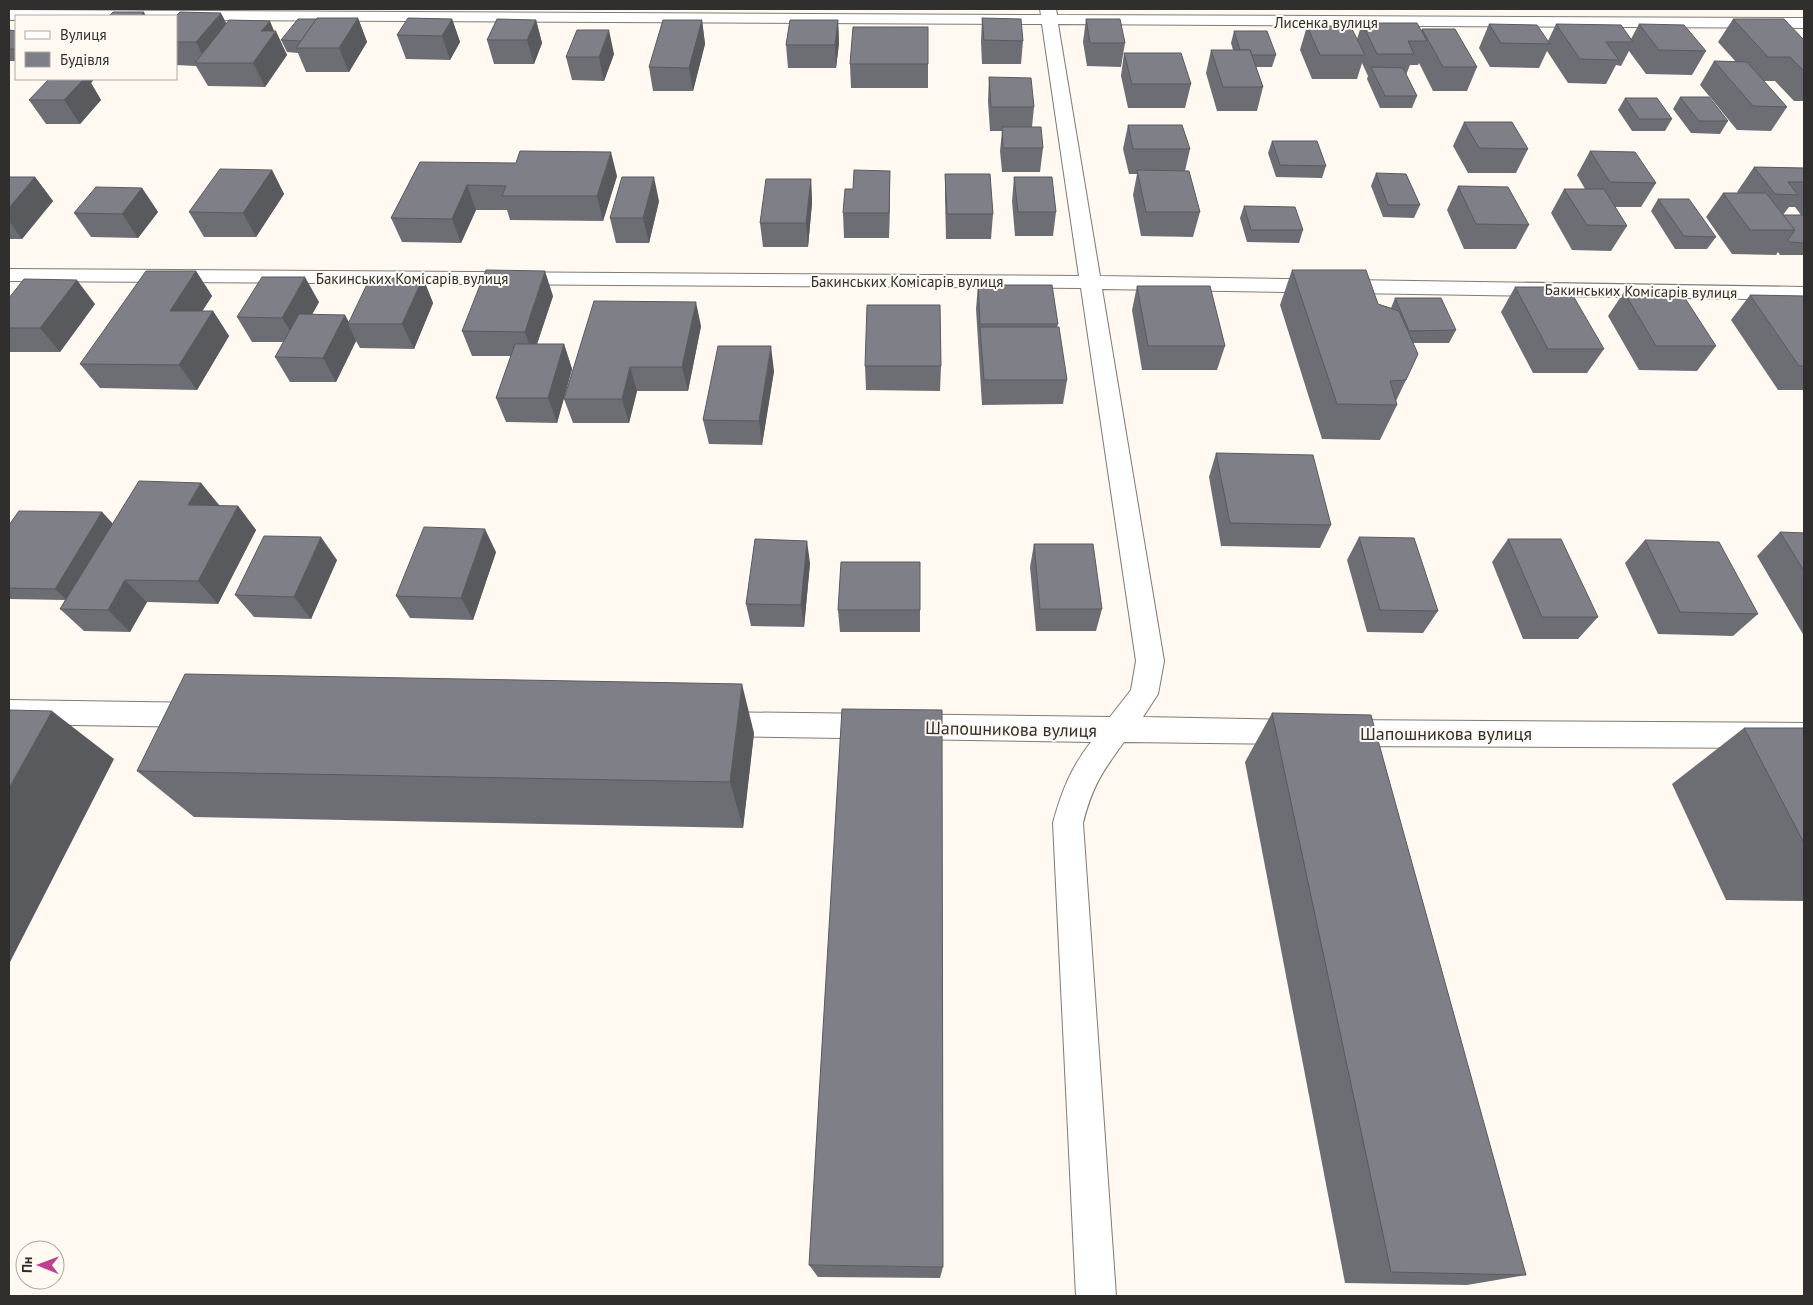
<svg xmlns="http://www.w3.org/2000/svg" width="1813" height="1305" viewBox="0 0 1813 1305" font-family="'PT Sans',sans-serif">
<rect width="100%" height="100%" fill="#fff9f2"/>
<g fill="none" stroke-linecap="round" stroke-linejoin="round">
<g stroke="#7f7a74" stroke-width="2">
<g id="minor">
<path d="M1040 9H1056L1057 15 1804 18V28L1058 24 1100 276 1804 287V300L1102 289 1164 661 1158 694 1143 717 1298 720 1308 723 1312 732 1308 741 1298 744 1124 742C1102 772 1092 787 1083 823L1116 1296H1076L1053 823C1061 793 1071 767 1091 742L713 736 703 733 699 724 703 715 713 712 1110 717 1131 690 1136 661 1081 288 9 281V269L1079 276 1042 24 176 20V16H16V20H9V10L1041 15Z"/>
<path d="M9 700 203 703 213 706 217 715 213 724 203 727 9 724Z"/>
<path d="M1338 720 1804 723V748L1338 746 1328 742 1324 733 1328 724Z"/>
</g>
</g>
<use href="#minor" fill="#fff" fill-rule="evenodd"/>
</g>
<g fill="#6d6e74" fill-rule="evenodd">
<path d="M176 16 227 23 275 31 287 55 265 87 208 86 196 66 176 65Z"/>
<path d="M358 18 367 42 349 72H306L298 53 287 52 281 40Z"/>
<path d="M982 18 1023 41 1021 64H982L981 42Z"/>
<path d="M452 19 460 42 450 60 406 59 397 35Z"/>
<path d="M1086 19 1125 43 1121 67 1087 66 1083 42Z"/>
<path d="M1733 19 1804 40V101H1794L1775 81H1764L1787 107 1771 131 1737 130 1700 85 1714 61 1736 62 1718 42Z"/>
<path d="M536 20 542 43 534 64H494L487 40Z"/>
<path d="M702 20 705 44 693 91H653L649 67Z"/>
<path d="M838 20 839 43 836 68H788L786 45Z"/>
<path d="M1362 23 1421 31 1422 29 1477 67 1467 91H1433L1419 63 1418 65H1410L1406 75 1417 96 1412 108H1380L1367 79 1368 76 1362 63 1357 79H1312L1300 50 1307 26 1357 39Z"/>
<path d="M1489 24 1548 41 1556 24 1631 39 1639 24 1706 51 1692 75 1646 74 1629 51 1621 66 1616 65 1606 84 1568 83 1547 51 1539 68 1490 67 1479 48Z"/>
<path d="M9 30 16 31V61H9Z"/>
<path d="M1234 31 1276 55 1272 67H1256L1263 87 1257 111H1217L1206 73 1211 50H1233L1231 43Z"/>
<path d="M1124 53 1191 84 1185 108H1128L1121 76Z"/>
<path d="M614 54 604 81 572 80 566 57Z"/>
<path d="M850 64H928V88H851Z"/>
<path d="M989 77 1034 107 1032 127 1043 148 1040 172H1002L1000 151 1002 131H990L988 101Z"/>
<path d="M94 79 91 83 101 100 80 124H46L29 100Z"/>
<path d="M1680 97 1728 121 1720 134 1691 133 1673 109Z"/>
<path d="M1625 98 1672 119 1665 131H1632L1618 110Z"/>
<path d="M1464 122 1528 149 1516 173H1468L1453 146Z"/>
<path d="M1128 125 1190 149 1185 171 1200 212 1193 237 1141 236 1133 195 1137 174H1129L1123 149Z"/>
<path d="M1272 141 1326 166 1322 178 1276 177 1268 153Z"/>
<path d="M1590 151 1656 183 1641 207H1615L1627 226 1611 251 1572 250 1551 213 1564 189H1585L1577 175Z"/>
<path d="M420 162 617 176 603 221 510 220 507 210H476L461 243 402 242 391 218Z"/>
<path d="M1754 167 1804 168V255H1780L1778 252 1776 255 1732 254 1706 217 1723 193H1738L1737 192ZM1789 207H1795L1801 215H1783Z"/>
<path d="M272 170 284 194 256 237H204L189 212Z"/>
<path d="M890 171 889 238H844L843 213 853 189Z"/>
<path d="M1376 173 1420 205 1414 218 1383 217 1371 186Z"/>
<path d="M945 174 993 214 991 239H946L945 198Z"/>
<path d="M9 177H35L53 201 22 239H9Z"/>
<path d="M1014 177 1056 212 1053 236H1015L1012 201Z"/>
<path d="M811 179 812 203 808 247H763L760 223Z"/>
<path d="M1458 186 1529 225 1516 249H1464L1447 210Z"/>
<path d="M142 188 158 212 138 238 91 237 74 213Z"/>
<path d="M1658 199 1716 237 1707 249H1675L1651 211Z"/>
<path d="M659 201 649 243H616L610 218Z"/>
<path d="M1244 206 1303 230 1299 243 1247 242 1240 218Z"/>
<path d="M1292 270 1378 304 1391 308 1395 298 1456 330 1449 343H1413L1406 380 1396 401 1397 405 1380 440 1322 439 1280 305Z"/>
<path d="M196 271 212 296 202 311H213L229 336 197 390 100 388 80 364Z"/>
<path d="M423 278 433 303 414 349 360 348 356 341 336 382H290L275 357 284 342H252L237 317 319 302 312 314 348 322Z"/>
<path d="M978 285 1058 324 1057 327 1067 380 1063 404 982 405 976 309Z"/>
<path d="M1137 286 1225 346 1217 370H1142L1132 310Z"/>
<path d="M1515 287 1604 349 1587 373H1533L1501 312Z"/>
<path d="M1624 292 1716 346 1697 371 1639 370 1608 316Z"/>
<path d="M1750 295 1804 296V390H1778L1731 320Z"/>
<path d="M553 296 537 344H564L572 369 557 423 506 422 496 398 511 356H472L462 331Z"/>
<path d="M9 298 95 304 60 352H9Z"/>
<path d="M701 326 688 391H637L629 423H573L564 399Z"/>
<path d="M865 366H941L940 391 866 390Z"/>
<path d="M774 371 762 445 709 444 703 420Z"/>
<path d="M1216 453 1331 525 1320 548 1221 546 1209 477Z"/>
<path d="M201 483 219 506H238L256 530 218 604 147 602 130 632 84 631 60 609 65 600 9 599V525L102 512 113 524Z"/>
<path d="M1780 532 1804 533V636L1757 556Z"/>
<path d="M1359 537 1438 611 1423 633 1367 632 1347 560Z"/>
<path d="M1508 539 1598 617 1578 639H1523L1492 562Z"/>
<path d="M1645 540 1758 614 1733 636 1658 634 1625 563Z"/>
<path d="M1034 544 1102 609 1096 631H1036L1030 567Z"/>
<path d="M496 552 473 620 410 618 396 596Z"/>
<path d="M337 560 311 619 254 617 235 595Z"/>
<path d="M810 563 804 627 751 626 746 604Z"/>
<path d="M838 610H920V632H840Z"/>
<path d="M1272 713 1526 1275 1467 1285 1345 1283 1245 762Z"/>
<path d="M1744 728H1804V901L1726 900 1672 784Z"/>
<path d="M754 733 743 828 194 817 137 771Z"/>
<path d="M809 1265 943 1267 940 1278 818 1277Z"/>
</g>
<g fill="#595a5e">
<path d="M144 12 146 16H140Z"/>
<path d="M221 13 233 36 207 63 196 42Z"/>
<path d="M358 18 367 42 349 72 339 48Z"/>
<path d="M452 19 460 42 450 60 442 36Z"/>
<path d="M536 20 542 43 534 64 527 40Z"/>
<path d="M702 20 705 44 693 91 689 68Z"/>
<path d="M838 20 839 43 836 68 835 45Z"/>
<path d="M270 21 275 33 276 31 287 55 265 87 253 63 261 31Z"/>
<path d="M609 30 614 54 604 81 599 57Z"/>
<path d="M76 79H94L91 83 101 100 80 124 64 100Z"/>
<path d="M611 152 617 176 603 221 597 196Z"/>
<path d="M272 170 284 194 256 237 243 213Z"/>
<path d="M890 171V195L889 238V213Z"/>
<path d="M35 177 53 201 22 239 9 221V208Z"/>
<path d="M654 177 659 201 649 243 643 218Z"/>
<path d="M811 179 812 203 808 247 806 223Z"/>
<path d="M467 185 476 210 461 243 452 219Z"/>
<path d="M142 188 158 212 138 238 122 214Z"/>
<path d="M196 271 212 296 187 335 170 311Z"/>
<path d="M545 271 553 296 533 356 525 332Z"/>
<path d="M305 277 319 302 297 342 282 318Z"/>
<path d="M423 278 433 303 414 349 402 324Z"/>
<path d="M77 280 95 304 60 352 40 328Z"/>
<path d="M696 302 701 326 688 391 682 367Z"/>
<path d="M213 311 229 336 197 390 179 365Z"/>
<path d="M345 315 350 324H348L356 341 336 382 323 358Z"/>
<path d="M564 344 572 369 557 423 548 398Z"/>
<path d="M771 346 774 371 762 445 759 421Z"/>
<path d="M630 367 637 391 629 423 622 399Z"/>
<path d="M201 483 220 506 188 505Z"/>
<path d="M238 506 256 530 218 604 198 581Z"/>
<path d="M102 512 113 524 67 600 55 589Z"/>
<path d="M485 529 496 552 473 620 461 598Z"/>
<path d="M321 537 337 560 311 619 294 597Z"/>
<path d="M807 541 810 563 804 627 801 605Z"/>
<path d="M125 580 147 602 130 632 108 610Z"/>
<path d="M742 684 754 733 743 828 730 782Z"/>
<path d="M52 711 114 759 9 964V788Z"/>
</g>
<g fill="#7f8087" stroke="#595a5e">
<path d="M113 12H144L140 16H109Z"/>
<path d="M180 12 221 13 196 42H176V16Z"/>
<path d="M317 18H358L339 48H296Z"/>
<path d="M408 18 452 19 442 36 397 35Z"/>
<path d="M982 18 1021 19 1023 41 984 40Z"/>
<path d="M298 19H316L301 41 281 40Z"/>
<path d="M497 19 536 20 527 40H487Z"/>
<path d="M1086 19H1120L1125 43H1090Z"/>
<path d="M1733 19H1784L1804 40V71L1790 57H1768Z"/>
<path d="M229 20 270 21 261 31H276L253 63H195Z"/>
<path d="M663 20H702L689 68 649 67Z"/>
<path d="M790 20H838L835 45H786Z"/>
<path d="M1362 23H1417L1427 41H1408L1414 54H1377Z"/>
<path d="M1489 24 1537 25 1550 44 1501 43Z"/>
<path d="M1556 24 1621 25 1633 42H1606L1619 60 1580 59Z"/>
<path d="M1639 24 1684 25 1706 51 1659 50Z"/>
<path d="M1307 26 1351 27 1365 55H1320Z"/>
<path d="M853 27H928V64H850Z"/>
<path d="M1422 29H1455L1477 67H1443Z"/>
<path d="M9 30 16 31V49H9Z"/>
<path d="M577 30H609L599 57H566Z"/>
<path d="M1234 31H1267L1276 55H1252L1250 50H1240Z"/>
<path d="M1211 50H1250L1263 87H1223Z"/>
<path d="M1124 53H1181L1191 84H1132Z"/>
<path d="M1714 61 1747 62 1787 107 1753 106Z"/>
<path d="M1371 67 1403 68 1417 96H1385Z"/>
<path d="M989 77 1031 78 1034 107H991Z"/>
<path d="M49 79H84L64 100H29Z"/>
<path d="M1680 97H1709L1728 121H1699Z"/>
<path d="M1625 98H1657L1672 119H1639Z"/>
<path d="M1464 122H1512L1528 149 1479 148Z"/>
<path d="M1128 125H1182L1190 149H1133Z"/>
<path d="M1002 127H1041L1043 148H1003Z"/>
<path d="M1272 141H1317L1326 166 1280 165Z"/>
<path d="M520 151 611 152 597 196H502L506 186 467 185 452 219 391 218 420 162 516 163Z"/>
<path d="M1590 151 1635 152 1656 183 1610 182Z"/>
<path d="M1754 167 1804 168V182H1788L1798 195 1775 194Z"/>
<path d="M220 169 272 170 243 213 189 212Z"/>
<path d="M854 170 890 171 889 213H843L845 189H853Z"/>
<path d="M1137 170 1189 171 1200 212H1146Z"/>
<path d="M1376 173 1406 174 1420 205H1388Z"/>
<path d="M945 174H990L993 214H947Z"/>
<path d="M9 177H35L9 208Z"/>
<path d="M622 177H654L643 218H610Z"/>
<path d="M1014 177H1052L1056 212H1018Z"/>
<path d="M766 179H811L806 223H760Z"/>
<path d="M1458 186 1508 187 1529 225 1476 224Z"/>
<path d="M96 187 142 188 122 214 74 213Z"/>
<path d="M1564 189H1604L1627 226 1587 225Z"/>
<path d="M1723 193H1766L1795 230H1750Z"/>
<path d="M1658 199H1689L1716 237 1684 236Z"/>
<path d="M1244 206 1295 207 1303 230H1251Z"/>
<path d="M1783 215H1804V243L1790 242 1788 240 1795 230Z"/>
<path d="M486 270 545 271 525 332 462 331Z"/>
<path d="M1292 270H1366L1378 304 1399 311 1418 354 1406 380 1390 381 1397 405 1337 404Z"/>
<path d="M146 271H196L170 311H213L179 365 80 364Z"/>
<path d="M262 277H305L282 318 237 317Z"/>
<path d="M370 278H423L402 324H348Z"/>
<path d="M24 279 77 280 40 328H9V298Z"/>
<path d="M978 285H1052L1058 324H980Z"/>
<path d="M1137 286H1210L1225 346H1148Z"/>
<path d="M1515 287H1568L1604 349H1548Z"/>
<path d="M1624 292H1681L1716 346H1656Z"/>
<path d="M1750 295 1804 296V366H1799Z"/>
<path d="M1395 298H1441L1456 330 1409 331Z"/>
<path d="M594 301 696 302 682 367H630L622 399H564Z"/>
<path d="M867 305H940L941 366H865Z"/>
<path d="M299 314 345 315 323 358 275 357Z"/>
<path d="M980 327H1059L1067 380H984Z"/>
<path d="M515 344H564L548 398H496Z"/>
<path d="M718 346H771L759 421 703 420Z"/>
<path d="M1216 453 1313 455 1331 525 1230 523Z"/>
<path d="M139 481 201 483 188 505 238 506 198 581 125 580 108 610 60 609Z"/>
<path d="M19 511 102 512 55 589 9 588V525Z"/>
<path d="M424 527 485 529 461 598 396 596Z"/>
<path d="M1780 532 1804 533V571Z"/>
<path d="M264 536 321 537 294 597 235 595Z"/>
<path d="M1359 537 1414 538 1438 611 1380 610Z"/>
<path d="M755 539 807 541 801 605 746 604Z"/>
<path d="M1508 539H1561L1598 617H1542Z"/>
<path d="M1645 540 1719 542 1758 614 1680 612Z"/>
<path d="M1034 544H1093L1102 609H1040Z"/>
<path d="M841 562H920V610H838Z"/>
<path d="M185 674 742 684 730 782 137 771Z"/>
<path d="M842 709 942 710 943 1267 809 1265Z"/>
<path d="M9 710 52 711 9 788Z"/>
<path d="M1272 713 1371 715 1526 1275 1391 1272Z"/>
<path d="M1744 728H1804V843Z"/>
</g>
<g text-anchor="middle" dominant-baseline="central" stroke-width="4" stroke-linejoin="round" paint-order="stroke">
<g font-size="15" fill="#312f2d" stroke="#fff9f2">
<text x="1326" y="22">Лисенка вулиця</text>
<text x="412" y="278">Бакинських Комісарів вулиця</text>
<text x="907" y="281">Бакинських Комісарів вулиця</text>
<text transform="translate(1641 291) rotate(1)">Бакинських Комісарів вулиця</text>
</g>
<g font-size="18" fill="#312f2d" stroke="#fff9f2">
<text transform="translate(1011 729) rotate(1)">Шапошникова вулиця</text>
<text x="1446" y="733">Шапошникова вулиця</text>
</g>
</g>
<rect width="1813" height="1305" fill="none" stroke="#312f2d" stroke-width="20"/>
<rect x="15" y="15" width="162" height="65" fill="#fff9f2" stroke="#ada8a3"/>
<rect x="25" y="31" width="25" height="8" fill="#ffffff" stroke="#ada8a3"/>
<text x="60" y="40" font-size="15" fill="#312f2d">Вулиця</text>
<rect x="25" y="52" width="25" height="15" fill="#7f8087" stroke="#ada8a3"/>
<text x="60" y="65" font-size="15" fill="#312f2d">Будівля</text>
<g transform="translate(40 1265) rotate(271)"><circle r="24" fill="#fff9f2" stroke="#ada8a3"/>
<path d="M0-4L9 19L0 12L-9 19Z" fill="#be4191"/>
<text y="-8" font-size="14" font-weight="bold" text-anchor="middle" fill="#312f2d">Пн</text>
</g>
</svg>
